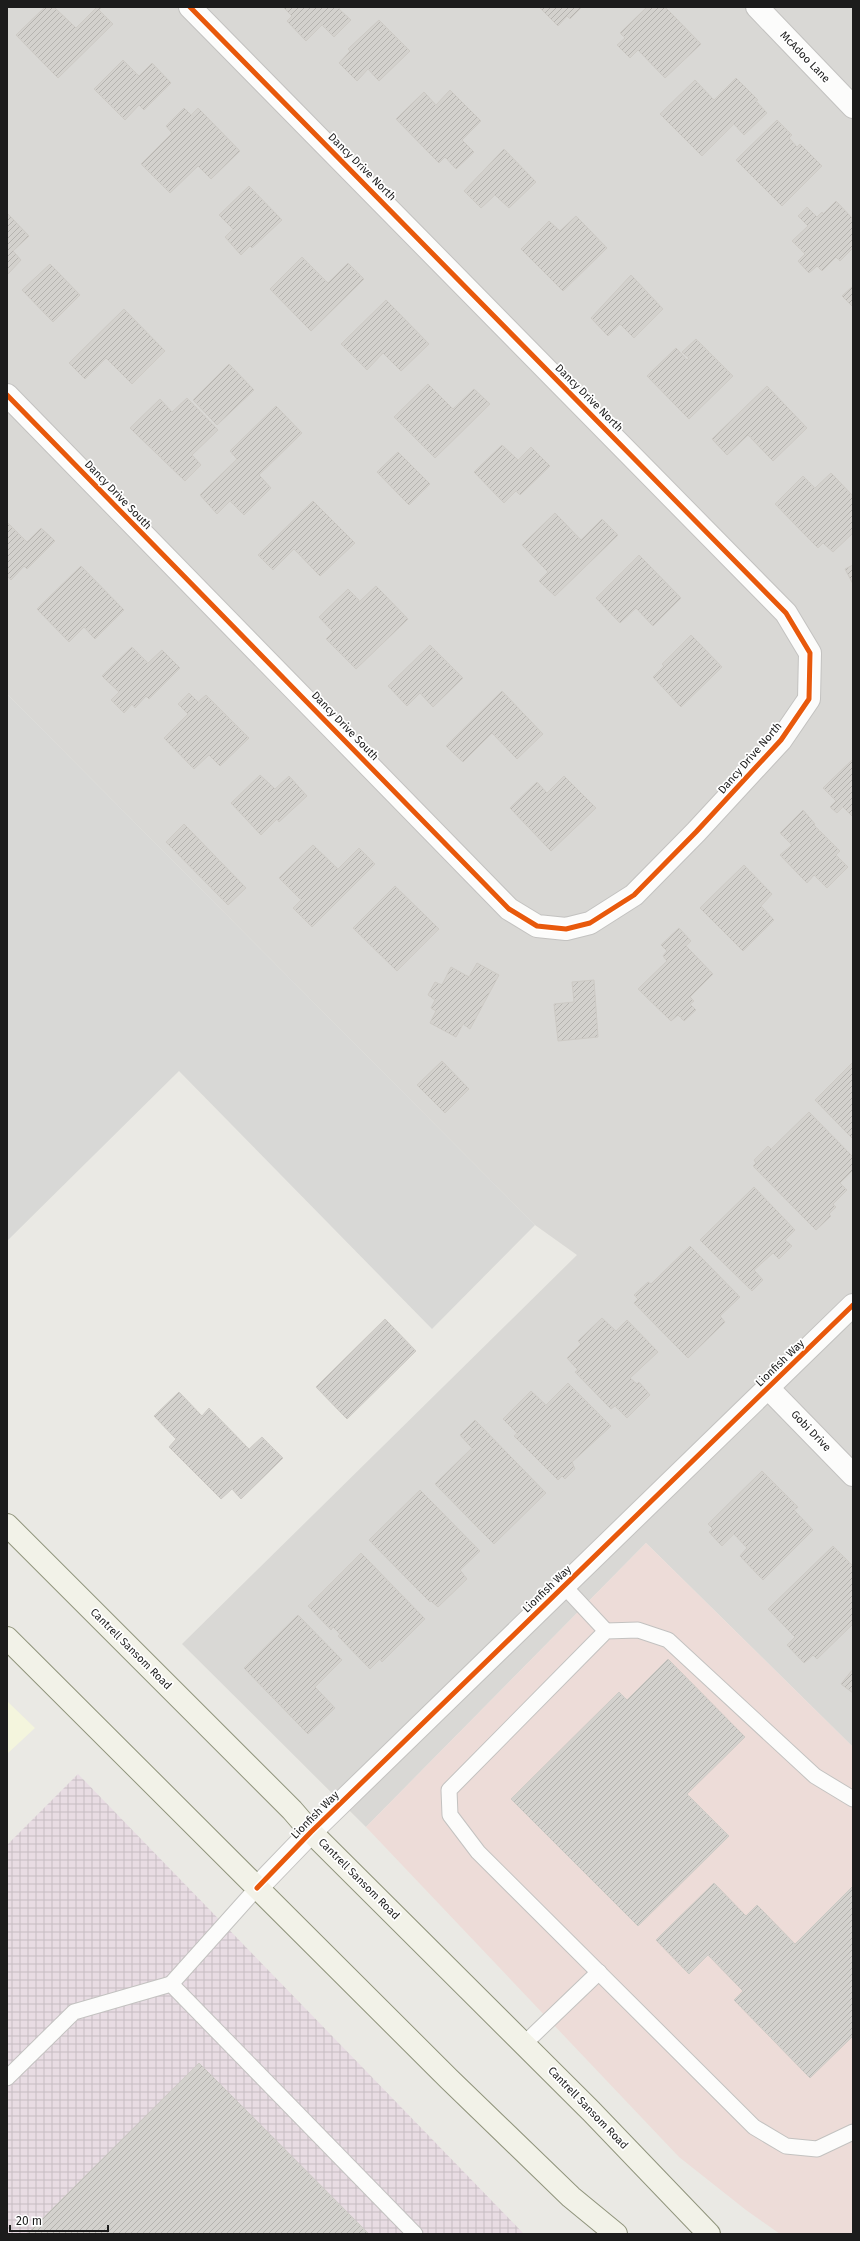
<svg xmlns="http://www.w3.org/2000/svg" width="860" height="2241" viewBox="0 0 860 2241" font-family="'Fira Sans',sans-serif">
<defs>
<pattern id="industrial-grid" width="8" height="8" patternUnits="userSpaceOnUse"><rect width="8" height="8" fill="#e8dce3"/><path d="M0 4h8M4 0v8" fill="none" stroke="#c6bcc2"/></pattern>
<pattern id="building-hatch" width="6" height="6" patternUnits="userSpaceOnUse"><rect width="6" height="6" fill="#d3d1cd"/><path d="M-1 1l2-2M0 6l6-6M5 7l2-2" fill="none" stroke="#b5b3af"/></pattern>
</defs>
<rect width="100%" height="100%" fill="#eae9e4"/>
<path fill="#d9d8d5" d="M7 7H853V1747L646 1543 366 1827 182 1644 577 1255 535 1225 7 694Z"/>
<path fill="#eddcd8" d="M646 1543 853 1747V2234H780L746 2210 679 2157 366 1827Z"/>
<path fill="url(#industrial-grid)" d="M78 1774 524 2234H7V1845Z"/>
<path fill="#f4f5dd" d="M7 1701 35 1728 7 1754Z"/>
<path fill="#d8d8d6" d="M7 694 535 1225 432 1329 179 1071 7 1241Z"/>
<g fill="url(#building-hatch)" stroke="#cdcac5">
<path d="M45 7H54L76 28 97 7H102L99 10 113 24 58 78 16 35Z"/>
<path d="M283 7H341L339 9 351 20 334 37 322 25 306 41 287 21 292 16Z"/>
<path d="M539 7H582L570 19 567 16 558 26Z"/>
<path d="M647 7H665L701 44 665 78 638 50 630 58 617 45 625 38 620 33Z"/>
<path d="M379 20 410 51 379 81 368 69 357 81 339 63 350 51 348 49Z"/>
<path d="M123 60 139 76 152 63 171 83 144 110 139 105 125 120 94 89Z"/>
<path d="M736 78 758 100 756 101 767 113 744 135 734 124 702 156 660 114 695 80 714 100Z"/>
<path d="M450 90 481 121 462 140 474 152 456 169 445 157 439 163 396 119 424 92 436 105Z"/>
<path d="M184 108 191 115 198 108 240 151 211 179 198 166 170 193 141 164 172 133 166 126Z"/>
<path d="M777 120 792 135 789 138 797 147 800 144 822 166 782 206 736 160Z"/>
<path d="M504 149 536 182 509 208 495 195 481 208 464 191Z"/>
<path d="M249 186 282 220 252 248 250 246 241 255 225 237 233 229 219 215Z"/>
<path d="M836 201 853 219V248L840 261 836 257 822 271 817 266 809 273 798 261 805 254 792 241 808 226 798 216 807 207 817 217 822 212 823 214Z"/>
<path d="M7 213 29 236 13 251 21 260 7 275Z"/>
<path d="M576 216 607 248 563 291 521 249 549 221 560 231Z"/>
<path d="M302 257 328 283 348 263 364 279 311 331 270 289Z"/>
<path d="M50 264 80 295 53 322 22 290Z"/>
<path d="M631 275 663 309 634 338 620 324 608 336 591 318Z"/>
<path d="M853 286V307L842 296Z"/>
<path d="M386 300 429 344 401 371 383 353 367 370 341 344Z"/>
<path d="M124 309 165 351 132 384 106 358 85 379 69 363Z"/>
<path d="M696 339 733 376 689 419 647 376 676 348 687 360 689 358 682 352Z"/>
<path d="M229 364 254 390 217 425 193 400Z"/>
<path d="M428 384 453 409 474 389 490 404 435 458 394 417Z"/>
<path d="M767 386 807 428 773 461 748 435 727 455 712 439Z"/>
<path d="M187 398 218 430 192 455 201 465 185 481 130 428 160 399 172 412Z"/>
<path d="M276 406 302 433 259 475 271 488 244 515 230 501 217 514 200 495 237 459 230 451Z"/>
<path d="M502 445 518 460 531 447 550 466 520 495 516 491 504 503 474 472Z"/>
<path d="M398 452 430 484 409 505 377 472Z"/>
<path d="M831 473 853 496V533L833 552 823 543 818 548 775 504 803 476 815 488Z"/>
<path d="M313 501 355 543 320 576 294 549 273 570 258 555Z"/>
<path d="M555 513 581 540 602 519 618 535 555 596 539 581 548 572 522 545Z"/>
<path d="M7 522 27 542 41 528 55 541 27 569 24 566 11 580 7 576Z"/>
<path d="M639 555 681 598 653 626 636 608 620 623 596 598Z"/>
<path d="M853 565V584L845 569Z"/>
<path d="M81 566 124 610 95 639 84 627 69 642 37 609Z"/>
<path d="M376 586 408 619 356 669 326 639 333 632 319 617 348 589 360 601Z"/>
<path d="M691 635 722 667 681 707 653 677 664 666 662 664Z"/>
<path d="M430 645 463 678 433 707 420 693 407 706 388 686Z"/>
<path d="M132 647 148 663 162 650 180 668 149 699 146 696 135 708 132 704 124 713 111 700 119 692 102 676Z"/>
<path d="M502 691 543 734 517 759 492 733 463 762 446 746Z"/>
<path d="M189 693 198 702 206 695 249 738 220 766 209 755 194 769 164 738 188 714 178 704Z"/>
<path d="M853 759V817L843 807 837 813 830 807 836 801 823 788Z"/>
<path d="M260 775 275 789 289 776 307 796 279 822 277 819 261 835 231 803Z"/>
<path d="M564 776 596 808 551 851 510 808 537 782 547 793Z"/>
<path d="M803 810 815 824 814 825 840 851 836 855 848 867 827 888 814 875 807 883 780 855 792 845 780 833Z"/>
<path d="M184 824 246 888 228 905 166 842Z"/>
<path d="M313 845 338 869 359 848 375 864 312 927 293 908 301 900 279 878Z"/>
<path d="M744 865 772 894 761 906 774 920 743 951 700 908Z"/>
<path d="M395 886 439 929 397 971 353 928Z"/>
<path d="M679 928 691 941 686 946 713 974 690 997 694 1001 690 1004 696 1010 684 1021 678 1015 671 1021 638 989 667 961 663 956 667 951 661 945Z"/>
<path d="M477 963 499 975 470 1029 463 1024 456 1037 430 1023 436 1011 431 1008 435 1000 428 995 435 982 442 985 451 967 469 977Z"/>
<path d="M594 980 598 1037 558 1041 554 1004 574 1002 572 982Z"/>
<path d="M442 1061 469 1089 445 1113 417 1085Z"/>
<path d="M853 1062V1139L815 1100Z"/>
<path d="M809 1112 853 1157V1170L840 1183 847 1190 833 1204 836 1207 829 1214 831 1216 816 1230 753 1166 756 1163 754 1160 768 1146 771 1149Z"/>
<path d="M754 1187 795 1230 785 1240 792 1246 779 1259 773 1253 754 1270 763 1280 752 1291 700 1240Z"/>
<path d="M690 1246 740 1297 720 1316 725 1322 688 1358 634 1303 638 1299 634 1295 648 1282 651 1284Z"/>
<path d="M602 1318 616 1331 627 1320 658 1352 630 1378 637 1384 639 1382 650 1395 627 1418 615 1406 611 1409 575 1372 578 1370 567 1358 581 1344 578 1341Z"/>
<path d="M385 1319 416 1351 347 1419 316 1387Z"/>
<path d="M568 1383 611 1426 572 1462 575 1469 565 1479 562 1476 558 1480 514 1436 517 1433 503 1419 531 1391 546 1405Z"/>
<path d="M179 1392 202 1416 209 1408 249 1449 262 1437 283 1458 241 1499 232 1489 221 1499 169 1447 176 1439 154 1416Z"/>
<path d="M475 1420 546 1493 494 1544 435 1484 472 1448 460 1435Z"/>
<path d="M762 1471 798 1507 794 1510 813 1530 763 1580 740 1556 747 1548 734 1534 722 1546 709 1532 713 1529 708 1524Z"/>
<path d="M420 1490 480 1551 460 1570 467 1579 438 1607 431 1601 430 1602 369 1540Z"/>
<path d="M833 1546 853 1566V1624L817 1659 813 1655 804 1663 787 1645 795 1637 768 1609Z"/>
<path d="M361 1553 425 1619 382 1662 380 1659 370 1669 338 1636 340 1634 333 1627 331 1630 308 1606Z"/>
<path d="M298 1615 342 1660 315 1687 335 1708 308 1734 244 1668Z"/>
<path d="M668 1659 745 1737 687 1794 729 1836 638 1926 511 1799 619 1692 627 1700Z"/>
<path d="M853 1669V1693L841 1684Z"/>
<path d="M714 1883 746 1916 757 1905 795 1944 853 1886V2036L810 2078 734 2000 743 1991 708 1955 689 1974 656 1940Z"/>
<path d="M199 2063 369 2234H27Z"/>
</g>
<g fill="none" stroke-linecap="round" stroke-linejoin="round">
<g stroke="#c3c2c0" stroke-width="17">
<g id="lane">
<path d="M564 1586 606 1631"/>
<path d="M853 1799 815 1776 668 1640 638 1630 606 1631 449 1790 450 1815 478 1852 754 2127 786 2146 817 2149 853 2132"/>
<path d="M171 1984 257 1888"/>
<path d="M524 2044 599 1972"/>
<path d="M7 2078 74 2012 171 1984 415 2234"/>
</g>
</g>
<g stroke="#c3c2c0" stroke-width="24">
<g id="street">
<path d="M757 7 853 107"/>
<path d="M7 395 509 909 537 926 566 929 590 923 634 895 696 832 781 740 809 699 810 653 786 613 190 7"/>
<path d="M768 1388 853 1475"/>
<path d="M257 1888 311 1832 853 1305"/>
</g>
</g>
<g stroke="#90947c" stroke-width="24">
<g id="secondary">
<path d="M7 1525 292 1810 311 1832 591 2111 709 2234"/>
<path d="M7 1638 449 2079 571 2197 616 2234"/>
</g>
</g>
<use href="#lane" stroke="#fcfcfb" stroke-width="15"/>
<use href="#street" stroke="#fcfcfb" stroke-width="22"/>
<use href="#secondary" stroke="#f2f2e8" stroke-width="22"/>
<g stroke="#fff" stroke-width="8">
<g id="cycleway">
<path d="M7 395 509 909 537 926 566 929 590 923 634 895 696 832 781 740 809 699 810 653 786 613 190 7"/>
<path d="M257 1888 311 1832 853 1305"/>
</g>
</g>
<use href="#cycleway" stroke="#e8590c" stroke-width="5"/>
</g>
<g text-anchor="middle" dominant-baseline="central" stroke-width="3.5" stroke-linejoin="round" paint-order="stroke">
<g font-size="11" fill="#1c1c1c" stroke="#fff">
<text transform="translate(805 57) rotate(46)">McAdoo Lane</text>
<text transform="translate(362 167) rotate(45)">Dancy Drive North</text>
<text transform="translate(589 398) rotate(45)">Dancy Drive North</text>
<text transform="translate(118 495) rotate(46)">Dancy Drive South</text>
<text transform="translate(345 726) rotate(46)">Dancy Drive South</text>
<text transform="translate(750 758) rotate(-49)">Dancy Drive North</text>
<text transform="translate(780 1363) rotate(-44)">Lionfish Way</text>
<text transform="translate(811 1431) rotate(46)">Gobi Drive</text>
<text transform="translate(547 1589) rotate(-44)">Lionfish Way</text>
<text transform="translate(131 1649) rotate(45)">Cantrell Sansom Road</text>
<text transform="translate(315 1815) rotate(-45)">Lionfish Way</text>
<text transform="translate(359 1879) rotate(45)">Cantrell Sansom Road</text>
<text transform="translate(588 2108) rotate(46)">Cantrell Sansom Road</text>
</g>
</g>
<rect width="860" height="2241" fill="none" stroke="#1c1c1c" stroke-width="16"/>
<path d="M10 2225v6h98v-6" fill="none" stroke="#1c1c1c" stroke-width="2"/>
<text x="16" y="2225" font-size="12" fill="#1c1c1c" stroke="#ffffff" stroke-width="3" paint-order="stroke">20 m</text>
</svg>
